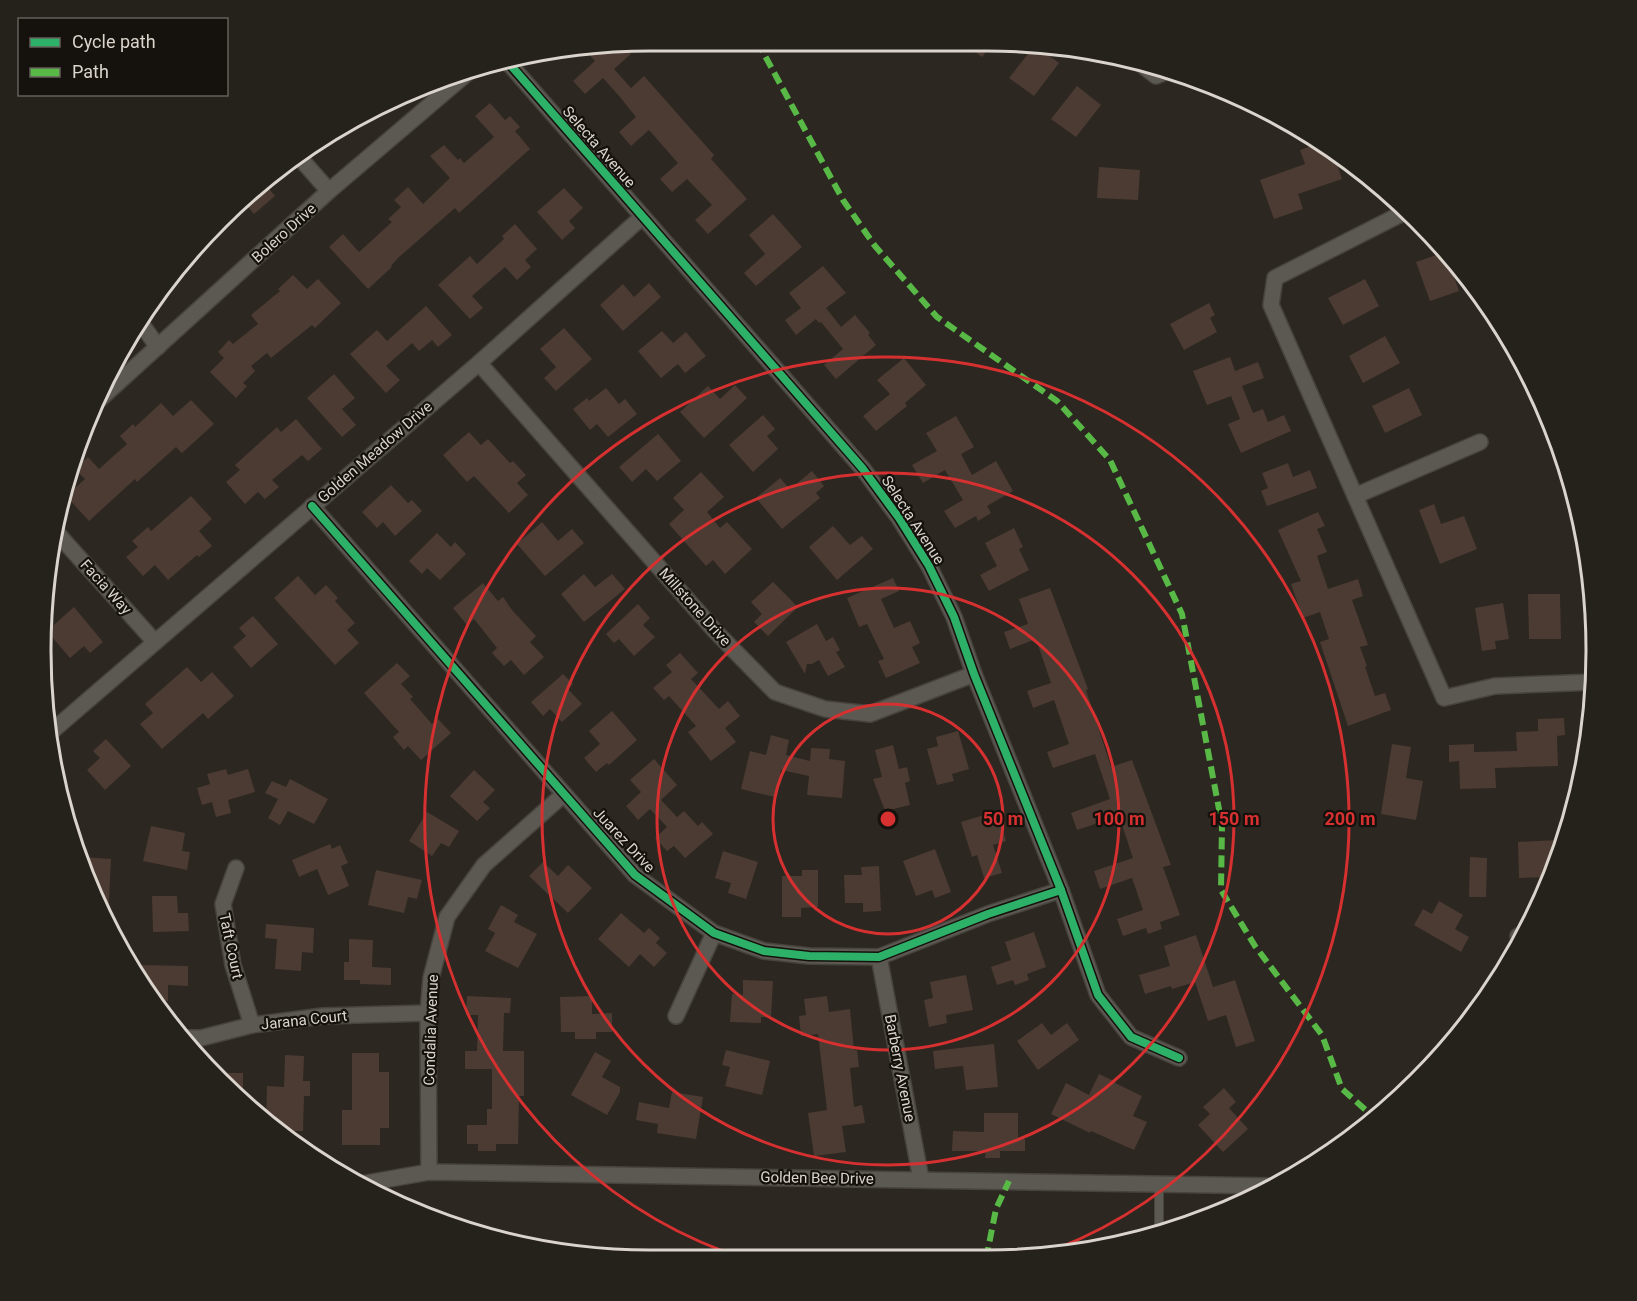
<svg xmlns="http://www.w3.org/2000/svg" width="1637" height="1301" viewBox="0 0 1637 1301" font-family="Roboto,sans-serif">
<rect width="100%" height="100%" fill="#2c2721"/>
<g fill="#4c3b33">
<path d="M962 42H994L982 57Z"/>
<path d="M622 44 631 54 614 69 631 88 644 76 714 155 711 159 747 199 708 234 695 220 712 205 687 179 672 192 660 179 678 163 649 130 631 146 619 132 636 117 620 97 603 78 585 94 573 81 595 61 584 49Z"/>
<path d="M1035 45 1059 63 1034 96 1009 78Z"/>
<path d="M1077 86 1101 105 1076 137 1051 119Z"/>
<path d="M490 103 505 120 510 116 520 127 515 131 530 149 459 213 455 208 398 258 391 266 392 267 368 289 329 247 343 234 359 252 392 222 388 219 401 207 394 200 408 187 423 204 450 178 430 156 444 145 458 160 460 158 464 163 494 137 475 116Z"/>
<path d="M1320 143 1333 152 1342 179 1298 194 1303 209 1274 219 1260 180 1305 164 1300 150Z"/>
<path d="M1099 167 1140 170 1138 200 1097 198Z"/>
<path d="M265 184 275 196 254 214 243 201Z"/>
<path d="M564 188 583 208 569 221 575 228 562 240 537 212Z"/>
<path d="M773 214 802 247 756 286 744 273 765 254 749 235Z"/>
<path d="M515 224 537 249 525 260 531 267 517 280 505 267 472 296 483 308 470 319 438 285 470 256 477 264 504 239 502 236Z"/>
<path d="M1445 252 1459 291 1430 301 1416 262Z"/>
<path d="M823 266 846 293 826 308 841 327 855 315 870 333 868 335 876 345 836 379 824 365 843 349 821 322 819 323 816 319 796 335 785 320 801 308 789 293Z"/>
<path d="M293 275 307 289 318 279 341 303 315 328 312 325 271 358 267 353 251 366 255 371 243 383 247 386 236 398 210 372 224 358 218 352 229 340 233 344 258 324 251 315 280 291 278 289Z"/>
<path d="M1365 279 1379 306 1343 325 1328 298Z"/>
<path d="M649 283 661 297 623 331 600 305 623 284 634 297Z"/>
<path d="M1209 303 1215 315 1210 318 1217 332 1184 350 1170 324Z"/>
<path d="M426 306 452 335 438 347 432 340 419 351 412 343 386 366 400 380 386 393 350 354 377 330 387 341Z"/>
<path d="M564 328 592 359 556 391 544 378 556 367 540 349Z"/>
<path d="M662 331 673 343 686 332 706 356 685 373 678 364 661 378 638 351Z"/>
<path d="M1385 336 1400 363 1363 383 1349 356Z"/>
<path d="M1230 357 1235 371 1258 362 1264 378 1242 386 1253 413 1263 409 1268 422 1284 415 1291 431 1241 453 1228 424 1240 419 1231 396 1207 405 1193 371Z"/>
<path d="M904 358 926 385 905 403 907 406 876 431 863 416 890 394 877 380Z"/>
<path d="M334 374 355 398 342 409 356 425 342 437 307 398Z"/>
<path d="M735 385 747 398 704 438 680 412 708 386 720 399Z"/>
<path d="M606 388 619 404 625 399 637 414 608 437 597 424 590 430 573 409 587 398 589 401Z"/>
<path d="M1409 388 1422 415 1385 433 1372 406Z"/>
<path d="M191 400 214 424 182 453 176 447 137 482 135 479 89 521 66 496 85 479 75 469 88 457 99 469 127 444 120 436 133 424 135 427 161 403 173 416Z"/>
<path d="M763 415 775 429 767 436 778 449 753 472 729 445Z"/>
<path d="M956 416 974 447 961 454 972 475 996 461 1013 491 987 506 991 513 978 521 976 516 955 528 944 511 963 500 945 470 923 483 912 465 937 451 926 433Z"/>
<path d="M296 419 322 449 308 461 302 455 272 480 279 487 265 499 258 492 245 504 226 482 240 470 235 465 277 427 281 432Z"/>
<path d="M469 432 481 445 488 439 510 463 513 461 526 475 517 483 528 495 509 513 474 476 467 482 443 455Z"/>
<path d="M658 434 681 461 657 481 646 469 632 482 619 467Z"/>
<path d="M1288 463 1293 477 1310 470 1317 488 1267 506 1261 491 1268 488 1262 473Z"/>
<path d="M812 471 824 486 816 493 820 498 782 529 756 498 780 478 790 489Z"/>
<path d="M701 472 724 497 707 512 720 528 727 522 752 549 725 574 713 560 706 566 669 524 684 510 673 498Z"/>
<path d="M391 485 408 503 412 500 422 511 395 536 383 522 377 528 362 512Z"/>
<path d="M191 496 212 519 199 531 212 546 199 557 197 555 168 580 155 565 143 576 126 557 138 547 132 541 148 527 151 531Z"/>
<path d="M1434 504 1441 524 1464 516 1477 549 1440 564 1419 510Z"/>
<path d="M1318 512 1325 526 1317 529 1327 552 1317 556 1328 589 1358 579 1363 596 1352 600 1368 645 1360 647 1367 666 1365 667 1375 696 1385 693 1391 710 1348 726 1320 642 1329 639 1320 612 1303 618 1291 584 1301 581 1278 530Z"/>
<path d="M542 522 558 541 572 529 584 543 545 576 517 544Z"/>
<path d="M833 526 850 545 862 536 873 549 837 580 809 547Z"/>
<path d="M1014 528 1023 547 1019 549 1029 570 989 591 980 575 997 566 985 543Z"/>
<path d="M437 533 451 547 455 542 466 554 440 580 427 568 422 574 409 561Z"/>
<path d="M584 574 595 587 612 574 625 589 584 622 561 594Z"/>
<path d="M298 576 315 595 326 585 338 598 335 601 355 623 347 630 359 643 335 665 274 598Z"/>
<path d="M893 578 899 591 881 599 894 628 910 621 920 643 912 647 920 663 886 678 878 661 884 659 867 624 859 627 847 598Z"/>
<path d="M773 582 798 607 768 636 754 622 762 614 751 602Z"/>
<path d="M483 583 498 601 503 597 512 610 536 636 530 642 544 657 524 675 511 660 504 666 492 653 497 648 474 619 467 625 453 608Z"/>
<path d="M1050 588 1088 689 1086 690 1111 767 1132 760 1171 865 1163 867 1180 915 1160 922 1162 929 1148 934 1146 928 1123 936 1117 919 1143 910 1132 878 1100 889 1094 871 1133 858 1119 816 1077 830 1071 813 1110 799 1095 754 1053 768 1047 752 1069 744 1054 700 1033 708 1027 691 1051 683 1036 639 1010 649 1004 632 1028 624 1019 599Z"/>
<path d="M1528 594H1560L1561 639H1529Z"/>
<path d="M1503 603 1509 639 1495 641 1496 649 1482 651 1475 608Z"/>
<path d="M638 604 650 618 643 625 655 637 634 656 619 639 614 643 606 634Z"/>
<path d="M74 607 103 642 90 653 84 646 70 658 47 631Z"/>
<path d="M253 616 278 644 251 668 233 647 246 636 239 628Z"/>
<path d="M817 624 826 641 833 637 840 650 836 652 845 667 828 676 819 660 812 664H807L805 674 786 642Z"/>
<path d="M680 653 698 673 691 679 719 709 728 701 740 716 725 728 736 742 711 761 688 732 696 726 669 696 664 700 653 688 672 672 666 665Z"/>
<path d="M397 663 410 676 401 684 413 697 410 699 432 724 438 719 451 733 421 760 408 746 404 750 393 737 399 732 364 693Z"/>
<path d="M187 667 201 682 212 672 234 696 208 719 203 713 162 749 140 724 153 713 145 704Z"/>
<path d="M563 674 573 684 568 689 582 704 562 722 550 709 543 716 531 702Z"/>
<path d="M612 711 637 740 609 765 607 763 596 772 584 758 600 744 589 731Z"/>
<path d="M1564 718 1565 735 1557 736 1558 766 1495 768 1496 788 1460 789 1459 761 1449 762V745L1474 744V752L1517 751 1516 732 1538 731V719Z"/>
<path d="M958 731 969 769 952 774 954 781 937 785 927 749 938 746 936 737Z"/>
<path d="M771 735 789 740 786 755 810 761 811 748 830 749 829 759 845 761 842 798 807 795 809 776 781 770 775 797 741 789 750 751 766 755Z"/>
<path d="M106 739 131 766 105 790 87 770 100 758 93 751Z"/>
<path d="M1392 744 1411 747 1406 778 1423 781 1416 820 1381 814Z"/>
<path d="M893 745 899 769 907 767 910 781 905 783 910 805 885 811 873 779 882 777 875 750Z"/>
<path d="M654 759 677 785 661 800 677 817 684 811 698 826 702 822 713 834 685 858 674 846 667 851 655 838 667 827 650 809 638 820 626 806 641 792 630 780Z"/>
<path d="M226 769 228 775 248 769 255 792 228 800 231 813 216 817 212 802 202 805 197 788 210 784 207 774Z"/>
<path d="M474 770 495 790 483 802 490 808 477 821 450 796Z"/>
<path d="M290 779 328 799 314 824 288 811 280 825 268 818 278 799 265 793 272 781 286 787Z"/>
<path d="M997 811 1006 841 993 845 1002 873 984 878 977 855 972 857 961 822Z"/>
<path d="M427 812 459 831 449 847 441 843 432 856 409 841Z"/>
<path d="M151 826 185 833 182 851 190 852 187 870 143 861Z"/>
<path d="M1558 840V854L1550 877 1519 878 1518 842Z"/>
<path d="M330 844 332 849 340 845 348 863 341 866 349 886 328 895 317 869 299 877 292 860Z"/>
<path d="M935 849 951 892 935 898 932 890 916 896 903 861Z"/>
<path d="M723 851 758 862 746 899 728 893 731 883 715 878Z"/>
<path d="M82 857 111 859 108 921 92 881Z"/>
<path d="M1470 857 1487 858 1486 897H1469Z"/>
<path d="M543 862 558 876 568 865 592 888 568 913 529 876Z"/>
<path d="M879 866 881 911 863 912V903H845L844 875H862L861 867Z"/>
<path d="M376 870 422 880 417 899 408 897 404 913 368 905Z"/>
<path d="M802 870H818V907L801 908V917H782V876H802Z"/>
<path d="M152 896H177L178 913H188L189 931 153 932Z"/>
<path d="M1439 901 1463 915 1455 929 1469 937 1461 952 1414 925 1423 909 1432 914Z"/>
<path d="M501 905 518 915 514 922 537 934 518 968 485 951 495 933 488 929Z"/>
<path d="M621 913 644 933 649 928 660 938 656 943 667 953 654 967 640 954 629 967 598 939Z"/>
<path d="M266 924 314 928 313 953 302 952 301 971 275 969 277 939 265 938Z"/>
<path d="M1034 932 1046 967 1027 974 1029 980 1015 985 1013 980 997 985 991 967 1011 960 1005 942Z"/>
<path d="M1196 935 1213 987 1235 980 1255 1041 1236 1047 1226 1015 1208 1021 1195 982 1172 989 1171 986 1145 994 1139 975 1170 966 1164 946Z"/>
<path d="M349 939 373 940 372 967 391 968V985L360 984V980H344V962H349Z"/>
<path d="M136 965 188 966V986L168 985V1001H155L136 974Z"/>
<path d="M966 975 973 1010 946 1015 947 1023 929 1027 924 1000 933 998 930 982Z"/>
<path d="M743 980 773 981 771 1017H761V1023L730 1022 732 994 743 995Z"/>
<path d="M467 996 511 998 510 1013H504L503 1051H524V1096H519L518 1144H496V1151H478V1144H467V1125H487V1109H492V1069H465V1051H477L478 1015H466Z"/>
<path d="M592 996V1014L612 1013V1032H596V1039H575V1032H561L560 997Z"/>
<path d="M827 996 829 1012 850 1009 854 1050H857L859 1067 850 1068 854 1107 862 1105 865 1123 842 1126 846 1152 814 1156 808 1113 827 1110 818 1034 801 1036 799 1016 806 1015 804 999Z"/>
<path d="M1042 1023 1051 1035 1067 1023 1079 1040 1038 1070 1017 1041Z"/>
<path d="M994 1044 998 1087 966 1090 963 1066 935 1069 933 1051Z"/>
<path d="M726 1050 770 1061 762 1095 725 1086 730 1067 722 1065Z"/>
<path d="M595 1052 611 1061 602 1077 620 1087V1092L607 1115 571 1095Z"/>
<path d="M352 1053H379V1072H389V1128H380V1145H342V1110H352Z"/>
<path d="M285 1055 304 1056 303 1081H310V1096H304L303 1131H281L266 1118 267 1086 284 1087Z"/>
<path d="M215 1073H243V1098L233 1089Z"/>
<path d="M1099 1074 1116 1082 1115 1083 1142 1096 1133 1116 1147 1122 1134 1150 1091 1131 1090 1133 1051 1114 1066 1083 1089 1095Z"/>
<path d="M1224 1088 1236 1102 1229 1108 1248 1129 1223 1152 1198 1125 1210 1114 1203 1107Z"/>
<path d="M672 1092 703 1097 696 1139 657 1133 658 1124 636 1120 639 1102 669 1108Z"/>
<path d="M984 1113H1018V1139H1025V1151H1000V1158H985L986 1151H952L953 1131 984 1132Z"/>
</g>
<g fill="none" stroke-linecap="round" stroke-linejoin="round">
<g stroke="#47433d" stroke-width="10">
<path id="service" d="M1159 1234V1184"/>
</g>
<g stroke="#47433d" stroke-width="18">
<g id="minor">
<path d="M506 60 863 469 899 518 929 566 954 617 974 674 1061 890 1098 995 1131 1037 1179 1058"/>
<path d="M1142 65 1156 76 1170 70"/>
<path d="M300 158 329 191"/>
<path d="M1407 211 1275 278 1271 305 1444 698 1495 686 1595 682"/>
<path d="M140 322 158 347"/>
<path d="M479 363 715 631 775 692 825 709 870 714 974 674"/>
<path d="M100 399 329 191 471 70"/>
<path d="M1355 496 1480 442"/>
<path d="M312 506 635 875 714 933 764 951 809 956 879 957 988 914 1061 890"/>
<path d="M56 532 155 642"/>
<path d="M51 732 479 363 642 217"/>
<path d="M236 868 223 904 233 965 252 1025"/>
<path d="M1518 936H1524"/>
<path d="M879 957 921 1179"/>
<path d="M676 1016 714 933"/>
<path d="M181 1038H201L252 1025 323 1016 428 1013"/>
<path d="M429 1172 428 1013 431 978 447 917 484 865 564 794"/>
<path d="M361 1184 429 1172 1273 1186"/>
</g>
</g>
<use href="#service" stroke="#5c5852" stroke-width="8"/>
<use href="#minor" stroke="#5c5852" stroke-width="15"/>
<g stroke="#58b947" stroke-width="6" stroke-dasharray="12 6" stroke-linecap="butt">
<path d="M757 41 843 200 875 246 937 317 1057 401 1110 460 1182 614 1222 825 1221 890 1255 946 1322 1035 1342 1089 1376 1119"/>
<path d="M986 1259 996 1209 1009 1181"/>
</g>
<g stroke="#15110c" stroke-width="11">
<g id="cycleway">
<path d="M506 60 863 469 899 518 929 566 954 617 974 674 1061 890 1098 995 1131 1037 1179 1058"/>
<path d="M312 506 635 875 714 933 764 951 809 956 879 957 988 914 1061 890"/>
</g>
</g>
<use href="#cycleway" stroke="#2db169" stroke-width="8"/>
</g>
<g fill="none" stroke="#d63130" stroke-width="3">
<circle cx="888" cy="819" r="115"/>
<circle cx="888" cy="819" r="231"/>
<circle cx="888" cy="819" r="346"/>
<path d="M749 1260A462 462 0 1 1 1031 1258"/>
</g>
<g text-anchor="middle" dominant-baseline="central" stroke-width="4.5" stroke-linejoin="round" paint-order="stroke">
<g font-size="15" fill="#dad4cc" stroke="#15110c">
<text transform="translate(599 147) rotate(49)">Selecta Avenue</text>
<text transform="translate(284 233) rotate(-42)">Bolero Drive</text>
<text transform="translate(375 452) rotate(-41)">Golden Meadow Drive</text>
<text transform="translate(913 520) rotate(57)">Selecta Avenue</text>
<text transform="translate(106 587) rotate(48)">Facia Way</text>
<text transform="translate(695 607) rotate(48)">Millstone Drive</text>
<text transform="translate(624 840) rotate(47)">Juarez Drive</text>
<text transform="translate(231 946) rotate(78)">Taft Court</text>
<text transform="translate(304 1020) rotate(-6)">Jarana Court</text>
<text transform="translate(431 1030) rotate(-88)">Condalia Avenue</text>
<text transform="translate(900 1068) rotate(79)">Barberry Avenue</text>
<text transform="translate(817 1178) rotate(1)">Golden Bee Drive</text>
</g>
</g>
<path d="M0 0H1637V1301H0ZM650 51H987A599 599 0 0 1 1586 650V651A599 599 0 0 1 987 1250H650A599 599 0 0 1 51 651V650A599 599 0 0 1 650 51Z" fill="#25211b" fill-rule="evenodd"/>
<path fill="none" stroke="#dad4cc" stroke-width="3" d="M650 51H987A599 599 0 0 1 1586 650V651A599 599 0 0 1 987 1250H650A599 599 0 0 1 51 651V650A599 599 0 0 1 650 51Z"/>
<circle cx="888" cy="819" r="9" fill="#d63130" stroke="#15110c" stroke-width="3"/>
<g font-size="18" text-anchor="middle" font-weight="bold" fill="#d63130" stroke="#15110c" stroke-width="4.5" stroke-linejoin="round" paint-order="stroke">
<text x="1003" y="825">50 m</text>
<text x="1119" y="825">100 m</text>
<text x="1234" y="825">150 m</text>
<text x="1350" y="825">200 m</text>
</g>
<rect x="18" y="18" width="210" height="78" fill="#15110c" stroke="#645f59" stroke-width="1.5"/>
<rect x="30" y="38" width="30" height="9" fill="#2db169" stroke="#645f59" stroke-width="1.5"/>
<text x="72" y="48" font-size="18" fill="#dad4cc">Cycle path</text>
<rect x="30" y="68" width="30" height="9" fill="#58b947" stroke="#645f59" stroke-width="1.5"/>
<text x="72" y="78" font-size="18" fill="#dad4cc">Path</text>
</svg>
